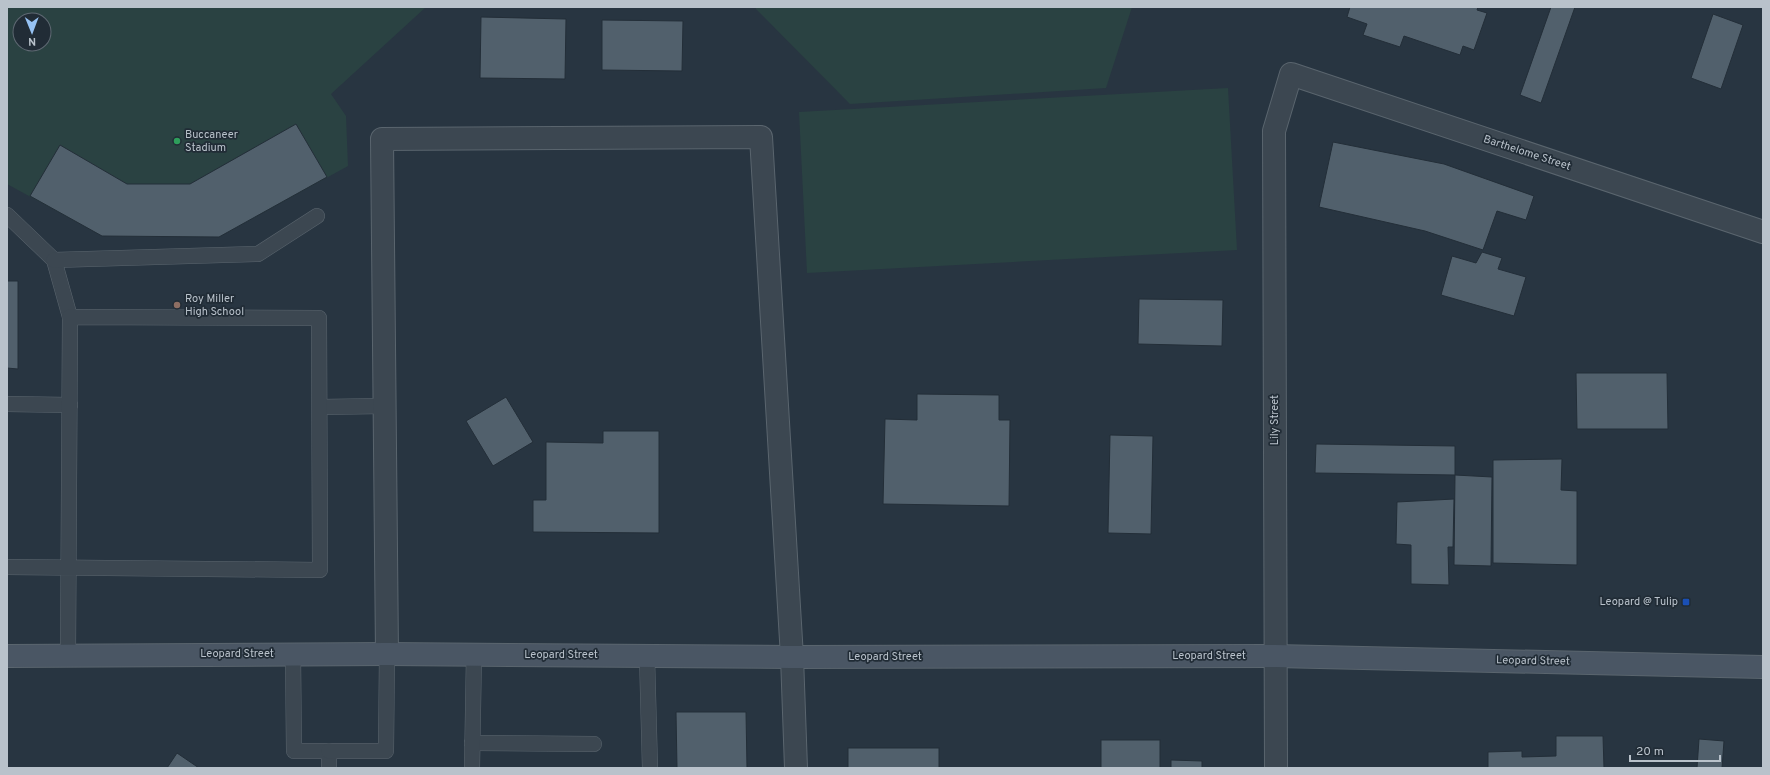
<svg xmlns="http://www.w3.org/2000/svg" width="1770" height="775" viewBox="0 0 1770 775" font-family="Overpass,sans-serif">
<rect width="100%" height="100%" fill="#283541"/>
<g fill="#2a4242" fill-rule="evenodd">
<path d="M7 7H426L331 94 346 116 348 166 219 237 102 236 7 184ZM20 20H44V44H20Z"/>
<path d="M756 7H1132L1106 88 850 104 756 9Z"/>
<path d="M1228 88 1237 250 807 273 799 112Z"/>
</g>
<g fill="#51606c" stroke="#232e38">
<path d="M1350 7H1478L1477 10 1487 13 1474 50 1463 46 1460 55 1404 36 1400 47 1363 35 1367 24 1347 17Z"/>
<path d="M1551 7H1575L1541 103 1520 95Z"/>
<path d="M1713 14 1743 25 1721 89 1691 78Z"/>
<path d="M481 17 566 19 565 79 480 78Z"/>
<path d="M602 20 683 21 682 71 602 70Z"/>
<path d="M296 124 327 177 219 237 102 236 30 196 60 145 127 184H190Z"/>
<path d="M1333 142 1444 164 1534 196 1526 220 1497 211 1483 250 1425 231 1319 207Z"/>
<path d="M1482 252 1502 258 1498 269 1526 277 1514 316 1441 295 1452 256 1476 263Z"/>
<path d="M7 281H18V369L7 368Z"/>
<path d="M1139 299 1223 300 1222 346 1138 344Z"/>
<path d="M1576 373H1667L1668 429H1577Z"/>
<path d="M917 394 999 395V420H1010L1009 506 883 504 885 419 917 420Z"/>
<path d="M506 397 533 442 493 466 466 421Z"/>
<path d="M603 431H659V533L533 532V500H546V442L603 443Z"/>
<path d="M1110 435 1153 436 1151 534 1108 533Z"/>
<path d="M1316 444 1455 446V475L1315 473Z"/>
<path d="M1562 459 1561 490 1577 491V565L1493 563V460Z"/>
<path d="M1455 475 1492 477 1491 566 1454 565Z"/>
<path d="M1454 499 1453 547H1448L1449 585 1411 584V545L1396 544 1397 502Z"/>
<path d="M676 712H746L747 768H677Z"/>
<path d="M1556 736H1603L1604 768H1488V752L1522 751V757L1556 756Z"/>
<path d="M1699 739 1724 741 1722 768H1697Z"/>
<rect x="1101" y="740" width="59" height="28"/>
<rect x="848" y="748" width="91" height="20"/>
<path d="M177 753 199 768H167Z"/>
<path d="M1171 760 1202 761V768H1171Z"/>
</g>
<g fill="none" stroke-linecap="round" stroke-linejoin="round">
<g stroke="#5a656e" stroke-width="16">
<g id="service">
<path d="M7 215 54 260 70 317"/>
<path d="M54 260 258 254 317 216"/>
<path d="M7 404 70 405"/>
<path d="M320 407 384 406"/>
<path d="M7 567 320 570 319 318 70 317 68 655"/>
<path d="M293 654 294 751H329V768"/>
<path d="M647 656 650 768"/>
<path d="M472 743 594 744"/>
<path d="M329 751H386L387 654"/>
<path d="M472 768 474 654"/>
</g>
</g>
<g stroke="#5a656e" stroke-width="24">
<g id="minor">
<path d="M387 654 382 139 761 137 792 657 796 768"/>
<path d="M1276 768 1274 131 1291 74 1763 232"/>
</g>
</g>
<g stroke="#5a656e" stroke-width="24">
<path id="secondary" d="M7 656 387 654 792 657 1276 656 1763 667"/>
</g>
<use href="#service" stroke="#3c4751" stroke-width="15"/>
<use href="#minor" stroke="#3c4751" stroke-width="22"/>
<use href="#secondary" stroke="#4a5664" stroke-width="22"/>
</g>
<circle fill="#2e9e5b" stroke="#212c36" stroke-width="1.5" cx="177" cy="141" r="4"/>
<circle fill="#8d6e63" stroke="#212c36" stroke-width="1.5" cx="177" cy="305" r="4"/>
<rect fill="#1a4fb4" stroke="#212c36" stroke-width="1.5" x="1682" y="598" width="8" height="8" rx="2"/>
<g text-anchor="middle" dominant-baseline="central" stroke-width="3.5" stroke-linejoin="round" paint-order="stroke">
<g font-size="11" fill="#b9c2cb" stroke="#212c36" text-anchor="start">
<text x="185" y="135">Buccaneer<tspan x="185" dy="13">Stadium</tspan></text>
<text x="185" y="299">Roy Miller<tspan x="185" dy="13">High School</tspan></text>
<text x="1678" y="602" text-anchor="end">Leopard @ Tulip</text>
</g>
<g font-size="11" fill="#b9c2cb" stroke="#212c36">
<text transform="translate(1527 153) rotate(18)">Barthelome Street</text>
<text transform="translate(1275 420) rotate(-90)">Lily Street</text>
<text x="237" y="654">Leopard Street</text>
<text x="561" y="655">Leopard Street</text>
<text x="1209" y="656">Leopard Street</text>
<text x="885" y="657">Leopard Street</text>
<text transform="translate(1533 661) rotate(1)">Leopard Street</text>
</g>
</g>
<rect width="1770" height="775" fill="none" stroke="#b9c2cb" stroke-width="16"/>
<g transform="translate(32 32) rotate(179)"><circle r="19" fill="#212c36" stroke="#5e6872"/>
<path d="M0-3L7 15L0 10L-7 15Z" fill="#96c2f3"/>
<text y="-6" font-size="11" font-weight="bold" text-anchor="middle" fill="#b9c2cb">N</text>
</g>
<path d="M1630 755v6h90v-6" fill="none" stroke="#b9c2cb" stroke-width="2"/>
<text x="1636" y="755" font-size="12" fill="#b9c2cb" stroke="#212c36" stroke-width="3" paint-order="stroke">20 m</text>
</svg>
